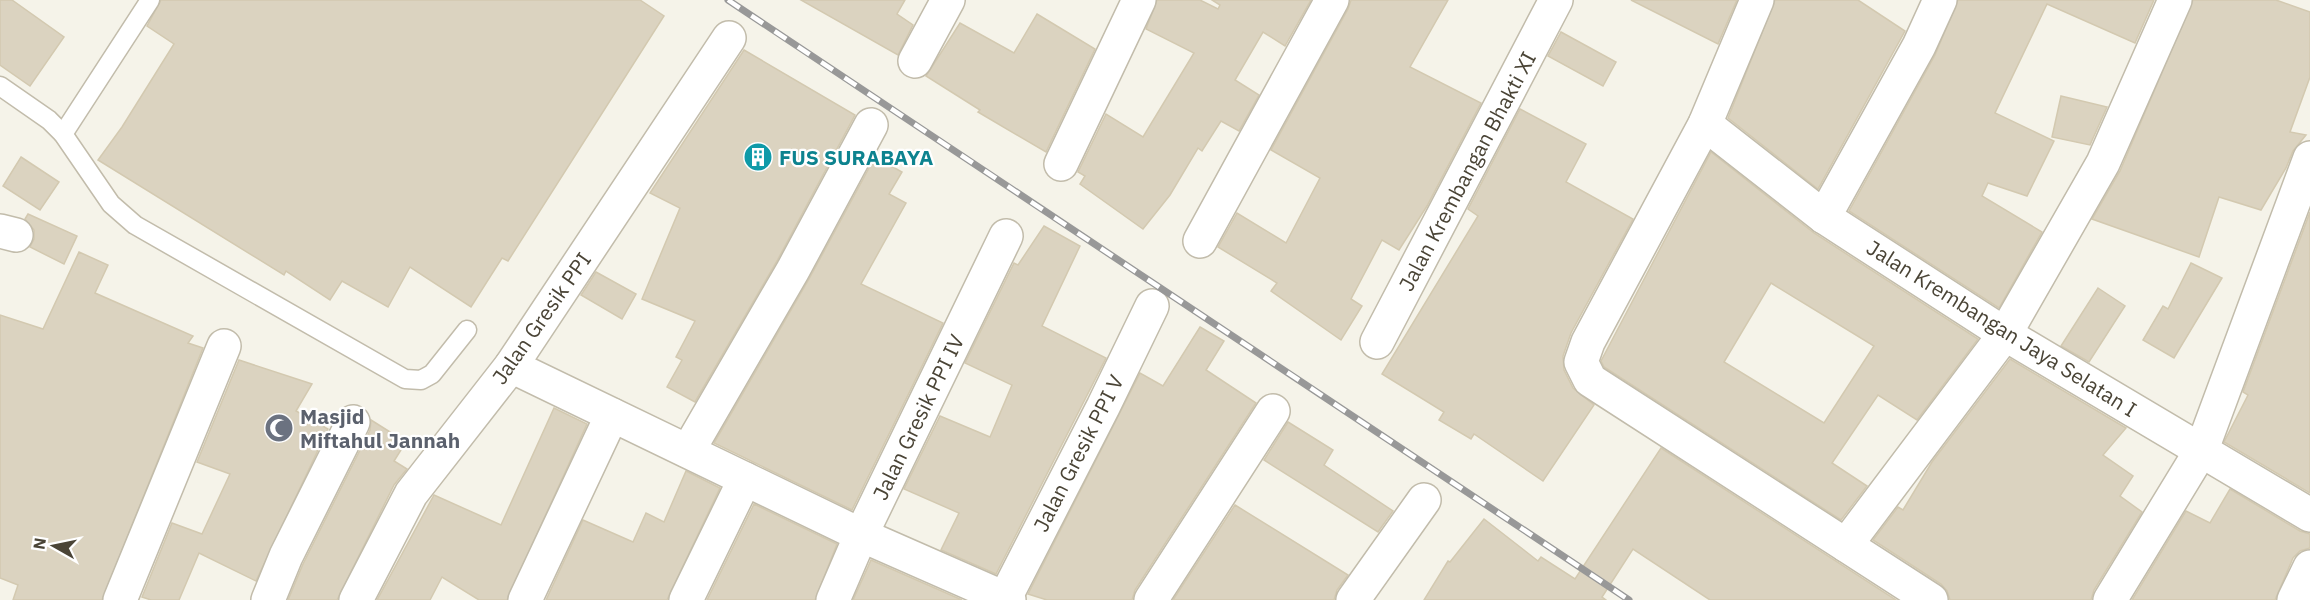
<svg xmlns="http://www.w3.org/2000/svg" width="2310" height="600" viewBox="0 0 2310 600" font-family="'IBM Plex Sans',sans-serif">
<rect width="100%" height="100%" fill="#f5f3e9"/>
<g fill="#dbd3c0" stroke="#d3c9b0" stroke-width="1.5" fill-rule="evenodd">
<path d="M0 0H12L64 37 30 86 0 65Z"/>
<path d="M161 0H640L664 16 508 261 502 258 471 307 410 267 388 307 342 281 330 300 286 271 284 275 98 160 122 127 174 44 147 26Z"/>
<path d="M801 0H905L897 14 913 25 898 55Z"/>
<path d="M1157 0H1200L1218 9 1220 5 1212 0H1311L1285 46 1263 32 1235 80 1259 95 1239 131 1221 121 1202 151 1198 148 1170 195 1143 229 1080 184 1085 176 1078 172 1106 114 1143 137 1194 53 1146 29Z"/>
<path d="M1351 0H1448L1410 67 1481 103 1427 206 1399 250 1382 240 1351 299 1362 306 1341 340 1271 291 1277 283 1218 247 1237 213 1286 243 1320 178 1271 150 1348 9Z"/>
<path d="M1631 0H1737L1718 44Z"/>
<path d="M1775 0H1858L1905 31 1818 189 1728 118Z"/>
<path d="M1958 0H2154L2135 43 2047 4 1995 113 2054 141 2027 196 1988 183 1982 196 2042 232 1999 308 1849 211 1935 55Z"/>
<path d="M2193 0H2276L2310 12V77L2290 132 2306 135 2293 151 2286 168 2261 210 2219 197 2199 257 2092 219 2120 171Z"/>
<path d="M1037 14 1095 49 1046 152 978 112 980 110 926 76 960 23 1014 53Z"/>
<path d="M1561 32 1616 62 1603 86 1548 56Z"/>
<path d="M744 50 855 115 777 261 695 402 667 387 682 360 676 357 695 321 642 299 680 208 650 193Z"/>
<path d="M2061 96 2107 107 2090 145 2052 137Z"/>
<path d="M1520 109 1586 144 1566 182 1633 219 1571 333 1563 356 1564 370 1573 388 1594 405 1543 481 1474 434 1471 439 1439 420 1444 412 1382 374 1478 216 1468 209Z"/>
<path d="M1711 152 1814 233 1978 339 1917 420 1878 395 1832 463 1867 486 1841 520 1604 367 1601 361ZM1771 283 1874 346 1824 423 1724 362Z"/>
<path d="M21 157 59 182 40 210 3 186Z"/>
<path d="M875 157 902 172 889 194 906 203 861 284 943 323 852 510 714 443 809 279Z"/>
<path d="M2310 212V493L2224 442 2248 395 2243 392Z"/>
<path d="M28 214 77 236 64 264 30 247 34 239V230L25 219Z"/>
<path d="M1044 226 1080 246 1042 326 1106 358 996 574 941 550 959 513 904 489 940 416 990 437 1012 385 965 363 1014 263 1018 265Z"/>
<path d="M79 252 108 265 95 293 193 336 188 343 203 348 102 600H13L18 585 0 578V315L43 329Z"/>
<path d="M2191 263 2222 278 2174 358 2143 340 2163 306 2168 309Z"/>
<path d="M596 272 636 294 622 319 581 295Z"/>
<path d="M2098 288 2125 306 2089 362 2061 346Z"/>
<path d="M1200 327 1224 341 1206 370 1256 403 1135 590 1132 600H1047L1028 594 1140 373 1163 386Z"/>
<path d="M2010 359 2126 428 2103 455 2133 476 2120 496 2142 512 2094 590 2091 600H1950L1947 591 1941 584 1873 540 1898 507 1903 510 1932 462Z"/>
<path d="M239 360 312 384 296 411 328 429 256 581 199 553 179 600H151L142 597 172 523 202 534 230 474 197 462Z"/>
<path d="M554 408 587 424 507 600H479L442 577 430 600H377L434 495 501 525Z"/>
<path d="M371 420 406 442 394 461 407 469 394 485 337 600H288L303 564 370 430Z"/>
<path d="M1288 422 1333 450 1324 465 1393 511 1378 532 1264 460Z"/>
<path d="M1661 448 1896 600H1710L1633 549 1602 597 1606 600H1424L1448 561 1450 562 1484 519 1538 561 1541 557 1575 579Z"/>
<path d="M686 471 720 488 667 600H546L583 520 633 542 646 513 664 522Z"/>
<path d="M2230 489 2300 531 2310 534V548L2300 551 2293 558 2275 600H2132L2186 511 2210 523Z"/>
<path d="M754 504 837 544 815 600H707Z"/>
<path d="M1235 505 1348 575 1337 590 1334 600H1173Z"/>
<path d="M871 560 962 600H853Z"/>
</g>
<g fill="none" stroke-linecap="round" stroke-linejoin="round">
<g stroke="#c2bcab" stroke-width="21">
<g id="lane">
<path d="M0 86 49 120 63 134 111 204 135 225 405 379 421 380 432 374 467 330"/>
<path d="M63 134 150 0"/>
</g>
</g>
<g stroke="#c2bcab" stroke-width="36">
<g id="street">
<path d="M1757 0 1705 124 1588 342 1581 362 1590 380 1931 600"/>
<path d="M915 61 948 0"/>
<path d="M1705 124 1824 217 2005 334 2310 515"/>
<path d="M1061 164 1139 0"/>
<path d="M1824 217 1919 46 1940 0"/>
<path d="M0 231 16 235"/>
<path d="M1200 241 1332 0"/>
<path d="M1377 342 1556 0"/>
<path d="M511 366 861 535 1009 600"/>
<path d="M688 451 793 270 871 125"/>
<path d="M1846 545 2005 334 2103 163 2175 0"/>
<path d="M120 600 224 346"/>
<path d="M268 600 286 556 353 422"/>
<path d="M356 600 411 494 511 366 729 38"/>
<path d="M525 600 612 415"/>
<path d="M686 600 745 479"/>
<path d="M833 600 861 535 1006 236"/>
<path d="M1004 600 1103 407 1152 306"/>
<path d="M1151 600 1273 411"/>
<path d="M1353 600 1424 500"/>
<path d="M2110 600 2202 449 2310 158"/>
<path d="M2294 600 2310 567"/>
</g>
</g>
<use href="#lane" stroke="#fff" stroke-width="18"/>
<use href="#street" stroke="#fff" stroke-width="33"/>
<g stroke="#989898" stroke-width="7">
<path id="rail" d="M728 0 1629 600"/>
</g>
<use href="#rail" stroke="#fff" stroke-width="4.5" stroke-dasharray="14" stroke-linecap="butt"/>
</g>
<defs>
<g id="building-disc" transform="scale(1.5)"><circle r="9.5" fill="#0f9aa8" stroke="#fff"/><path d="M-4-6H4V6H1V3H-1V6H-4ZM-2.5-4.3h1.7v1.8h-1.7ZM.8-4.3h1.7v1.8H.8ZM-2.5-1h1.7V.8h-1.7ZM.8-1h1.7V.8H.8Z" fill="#fff"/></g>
<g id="mosque-disc" transform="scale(1.5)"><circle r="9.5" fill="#6b7280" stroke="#fff"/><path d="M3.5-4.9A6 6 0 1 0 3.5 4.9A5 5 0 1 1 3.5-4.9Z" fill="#fff"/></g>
</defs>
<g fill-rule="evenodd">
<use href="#building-disc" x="758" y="157"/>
<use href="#mosque-disc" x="279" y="428"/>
</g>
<g text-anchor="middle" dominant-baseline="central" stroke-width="4.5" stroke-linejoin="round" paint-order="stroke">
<g font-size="21" font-weight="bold" fill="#0d838f" stroke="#fff" text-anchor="start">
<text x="779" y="157">FUS SURABAYA</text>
</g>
<g font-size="21" fill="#4a4436" stroke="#fff">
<text transform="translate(1467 171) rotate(-62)">Jalan Krembangan Bhakti XI</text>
<text transform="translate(541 318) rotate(-55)">Jalan Gresik PPI</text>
<text transform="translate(2002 328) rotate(32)">Jalan Krembangan Jaya Selatan I</text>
<text transform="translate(918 417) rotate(-64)">Jalan Gresik PPI IV</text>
<text transform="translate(1078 453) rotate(-63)">Jalan Gresik PPI V</text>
</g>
<g font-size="21" font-weight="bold" fill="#5b616d" stroke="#fff" text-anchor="start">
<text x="300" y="416">Masjid<tspan x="300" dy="24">Miftahul Jannah</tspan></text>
</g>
</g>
<g transform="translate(54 546) rotate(279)" stroke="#ffffff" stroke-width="4.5" paint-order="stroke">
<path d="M0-4.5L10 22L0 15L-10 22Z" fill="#4a4436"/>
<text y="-9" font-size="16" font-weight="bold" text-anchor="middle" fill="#4a4436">N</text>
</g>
</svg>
